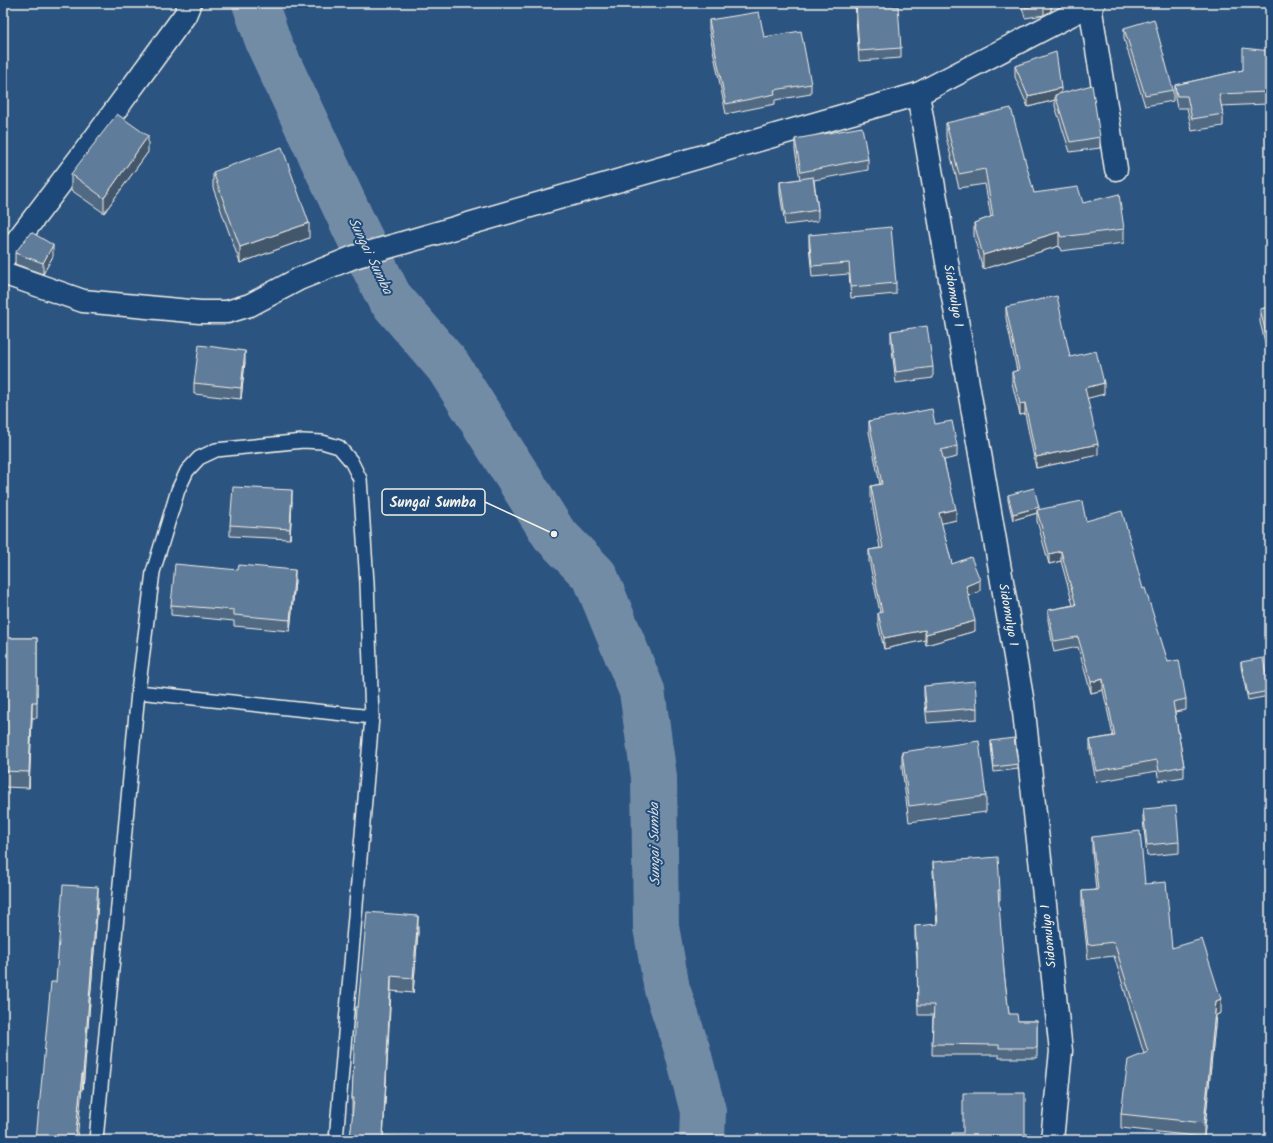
<svg xmlns="http://www.w3.org/2000/svg" width="1273" height="1143" viewBox="0 0 1273 1143" font-family="Kalam,sans-serif">
<rect width="100%" height="100%" fill="#2c5481"/>
<filter id="ink" filterUnits="userSpaceOnUse"><feTurbulence type="fractalNoise" baseFrequency=".025" numOctaves="2"/><feDisplacementMap in="SourceGraphic" scale="8" xChannelSelector="R" yChannelSelector="G"/><feConvolveMatrix kernelMatrix="1 2 1 2 8 2 1 2 1" color-interpolation-filters="sRGB"/></filter>
<g filter="url(#ink)">
<g fill="none" stroke-linecap="round" stroke-linejoin="round">
<path stroke="#738ca6" stroke-width="46" d="M255 3 269 44 356 230 389 297 448 366 554 534 595 576 642 691 654 777 656 927 667 989 687 1049 703 1111 702 1140"/>
<g stroke="#f4f1e8" stroke-width="16">
<g id="lane">
<path d="M138 692 153 572 178 490 187 471 199 458 216 450 303 441 322 442 339 447 351 461 360 479 367 583 372 717"/>
<path d="M96 1140 138 692 372 717 336 1140"/>
</g>
</g>
<g stroke="#f4f1e8" stroke-width="25">
<g id="street">
<path d="M1090 5 1116 169"/>
<path d="M918 94 1023 703 1061 1051 1052 1140"/>
<path d="M3 259 95 138 185 15 190 3"/>
<path d="M3 273 83 301 200 312H227L250 305 299 279 354 257 918 94 1094 3"/>
</g>
</g>
<use href="#lane" stroke="#1f4a7a" stroke-width="13"/>
<use href="#street" stroke="#1f4a7a" stroke-width="22"/>
</g>
<g fill="#516a84" stroke="#f4f1e8">
<path d="M855 3H893V6L901 48V58L859 61Z"/>
<path d="M1021 3H1051V11L1044 15 1025 18Z"/>
<path d="M709 20 764 37 811 84V94L775 100V104L726 114 709 30Z"/>
<path d="M1124 28 1173 90V101L1145 106 1124 39Z"/>
<path d="M1270 51V164L1269 165 1267 104 1221 106 1223 114V126L1192 131 1187 108H1177L1175 98V85L1243 70Z"/>
<path d="M1015 66 1061 94 1100 137V148L1070 152 1055 106V100L1028 107 1015 77Z"/>
<path d="M946 123 1034 193 1083 203 1124 229V243L1061 251 1059 246 983 269 974 237V223L991 217 985 184 959 188 946 137Z"/>
<path d="M795 139 868 159V170L814 180 818 210V221L785 225 780 193V182L800 179 795 150Z"/>
<path d="M148 152 104 213 71 190V174Z"/>
<path d="M213 172 309 238 240 263 213 188Z"/>
<path d="M809 235 896 283V294L851 298 849 274 812 277 809 245Z"/>
<path d="M15 253 53 256 43 274 15 264Z"/>
<path d="M1006 307 1070 357 1104 394 1087 398 1098 455 1036 468 1025 414 1020 415 1012 383V372L1017 371 1006 318Z"/>
<path d="M1270 307V354H1268L1260 322V309Z"/>
<path d="M891 331 933 367V378L896 383 891 342Z"/>
<path d="M245 362 241 399 194 394V383Z"/>
<path d="M869 421 935 424 957 446V457L944 460 956 520 941 523 952 564 980 591 968 596 975 631 926 645 925 640 884 649 878 623V613L880 612 869 561V550L880 548 871 497V486L880 484 869 432Z"/>
<path d="M1008 495 1039 510 1086 521 1143 589 1168 662 1186 699V710L1175 712 1184 766V777L1159 781 1157 771 1096 782 1090 750V740L1113 736 1103 690 1091 693 1078 647 1054 652 1048 620V610L1073 605 1061 561 1049 564 1037 521V513L1013 520 1008 500Z"/>
<path d="M292 501 290 539 230 536V525Z"/>
<path d="M295 581 290 631 234 626V621L171 615V605Z"/>
<path d="M3 638H37V718H32L29 788 3 787Z"/>
<path d="M1241 662 1269 691V696L1248 700 1241 667Z"/>
<path d="M924 686 977 708V719L927 723 924 696Z"/>
<path d="M991 741 1018 764V769L994 772 991 746Z"/>
<path d="M902 752 986 796V812L909 822 902 768Z"/>
<path d="M1143 809 1179 842V853L1147 856 1143 820Z"/>
<path d="M1092 837 1145 884 1172 948 1221 1013 1216 1015 1204 1137 1121 1128V1114L1144 1054 1114 956 1088 959 1082 905V891L1096 890 1092 851Z"/>
<path d="M933 862 1000 890V900H998L1004 972 1009 1014 1018 1021H1037V1058H999V1055H932L933 1015H918L917 960 915 937V926L937 925 933 872Z"/>
<path d="M98 902 83 1089 82 1088 56 982Z"/>
<path d="M418 932 413 993 391 991 350 1140 353 1114H352V1098L358 1007Z"/>
</g>
<g fill="#42566c" stroke="#f4f1e8">
<path d="M1046 3H1051V11L1044 15V4Z"/>
<path d="M1061 88V99L1055 95V100L1028 107V96Z"/>
<path d="M148 136V152L104 213V198Z"/>
<path d="M309 223V238L240 263V247Z"/>
<path d="M1059 232V246L983 269V255Z"/>
<path d="M53 245V256L43 274V263Z"/>
<path d="M1270 341V354H1268V342Z"/>
<path d="M245 351V362L241 399V388Z"/>
<path d="M1104 383V394L1085 399V388Z"/>
<path d="M1025 403V414L1020 415V404Z"/>
<path d="M1098 444V455L1036 468V457Z"/>
<path d="M292 490V501L290 539V529Z"/>
<path d="M1039 507V513L1037 510V513L1013 520V514Z"/>
<path d="M956 509V520L939 524V513Z"/>
<path d="M1061 551V561L1049 564V554Z"/>
<path d="M295 570V581L290 631V620Z"/>
<path d="M980 580V591L966 597V586Z"/>
<path d="M975 621V631L926 645V634Z"/>
<path d="M925 630V640L884 649V638Z"/>
<path d="M1103 679V690L1091 693V682Z"/>
<path d="M32 702V718L29 788V772Z"/>
<path d="M98 887V902L83 1089V1074Z"/>
<path d="M418 916V932L413 993V978Z"/>
<path d="M391 976V991L383 1140Z"/>
<path d="M1221 999V1013L1216 1015 1204 1137V1123L1216 1001Z"/>
<path d="M82 1074V1088L77 1140H75Z"/>
</g>
<g fill="#5e7b9a" stroke="#f4f1e8">
<path d="M856 3H893V6H898L901 48 859 51Z"/>
<path d="M1024 3H1046L1044 4 1025 8Z"/>
<path d="M759 12 764 37 801 31 811 84 774 90 775 94 726 104 709 20Z"/>
<path d="M1154 19 1173 90 1145 95 1124 28Z"/>
<path d="M1243 48 1270 51V152H1269L1267 92 1219 94 1223 114 1192 119 1187 96H1177L1175 85 1243 70Z"/>
<path d="M1056 52 1061 88 1028 96 1015 66Z"/>
<path d="M1092 85 1100 137 1070 142 1055 95Z"/>
<path d="M1011 108 1034 193 1078 187 1083 203 1119 194 1124 229 1061 237 1059 232 983 255 974 223 993 216 985 169 959 174 946 123Z"/>
<path d="M117 114 148 136 104 198 71 174Z"/>
<path d="M862 127 868 159 801 172 795 139Z"/>
<path d="M282 147 309 223 240 247 213 172Z"/>
<path d="M813 177 818 210 785 215 780 182Z"/>
<path d="M891 227 896 283 851 287 849 263 812 266 809 235Z"/>
<path d="M31 232 53 245 43 263 15 253Z"/>
<path d="M1057 296 1070 357 1096 351 1104 383 1085 388 1098 444 1036 457 1025 403 1020 404 1012 372 1019 370 1006 307Z"/>
<path d="M1270 307V341L1268 342 1260 309Z"/>
<path d="M927 326 933 367 896 372 891 331Z"/>
<path d="M199 345 245 351 241 388 194 383Z"/>
<path d="M932 409 935 424 952 421 957 446 941 450 956 509 939 513 952 564 971 557 980 580 966 586 975 621 926 634 925 630 884 638 878 613 882 612 869 550 883 548 871 486 882 484 869 421Z"/>
<path d="M233 487 292 490 290 529 230 525Z"/>
<path d="M1034 488 1039 507 1013 514 1008 495Z"/>
<path d="M1082 501 1086 521 1122 511 1143 589 1145 588 1168 662 1179 660 1186 699 1173 702 1184 766 1159 771 1157 760 1096 771 1090 740 1115 736 1103 679 1091 682 1078 637 1054 641 1048 610 1076 605 1061 551 1049 554 1037 510Z"/>
<path d="M175 564 238 570 239 565 295 570 290 620 234 615V610L171 605Z"/>
<path d="M3 638H37V702H32L29 772 3 771Z"/>
<path d="M1263 658 1269 691 1248 695 1241 662Z"/>
<path d="M975 681 977 708 927 712 924 686Z"/>
<path d="M1014 738 1018 764 994 767 991 741Z"/>
<path d="M979 741 986 796 909 806 902 752Z"/>
<path d="M1176 806 1179 842 1147 845 1143 809Z"/>
<path d="M1140 831 1145 884 1166 882 1172 948 1202 939 1221 999 1216 1001 1204 1123 1121 1114 1128 1060 1148 1052 1114 942 1088 945 1082 891 1098 890 1092 837Z"/>
<path d="M998 857 1000 890H998L1004 972 1009 1014H1017L1018 1021H1037V1048H999V1045L932 1044 934 1005H918L917 950 915 926 938 924 933 862Z"/>
<path d="M63 885 98 887 83 1074H82L75 1140H36L51 982H56Z"/>
<path d="M367 912 418 916 413 978 391 976 383 1136 413 1138V1140H350L354 1098H352L356 1007H358Z"/>
<path d="M963 1093H1025V1134H1032V1140H952V1133H963Z"/>
</g>
</g>
<g text-anchor="middle" dominant-baseline="central" stroke-width="4" stroke-linejoin="round" paint-order="stroke">
<g font-size="13" fill="#f4f1e8" stroke="#1f4a7a">
<text transform="translate(953 296) rotate(80)">Sidomulyo 1</text>
<text transform="translate(1008 615) rotate(80)">Sidomulyo 1</text>
<text transform="translate(1049 936) rotate(-96)">Sidomulyo 1</text>
</g>
<g font-size="14" font-style="italic" fill="#dadddb" stroke="#1f4a7a">
<text transform="translate(370 256) rotate(64)">Sungai Sumba</text>
<text transform="translate(655 844) rotate(-91)">Sungai Sumba</text>
</g>
</g>
<path fill="none" stroke="#f4f1e8" stroke-width="1.5" d="M554 534L485 502"/>
<circle fill="#f4f1e8" stroke="#1f4a7a" stroke-width="1.5" cx="554" cy="534" r="4"/>
<rect fill="#1f4a7a" stroke="#f4f1e8" stroke-width="1.5" x="382" y="489" width="103" height="26" rx="4"/>
<g font-size="14" text-anchor="middle" font-weight="bold" fill="#f4f1e8">
<text x="433" y="507">Sungai Sumba</text>
</g>
<rect width="1273" height="1143" fill="none" stroke="#1f4a7a" stroke-width="16"/>
<rect x="8" y="8" width="1257" height="1127" fill="none" stroke="#f4f1e8" stroke-width="1.5" filter="url(#ink)"/>
</svg>
